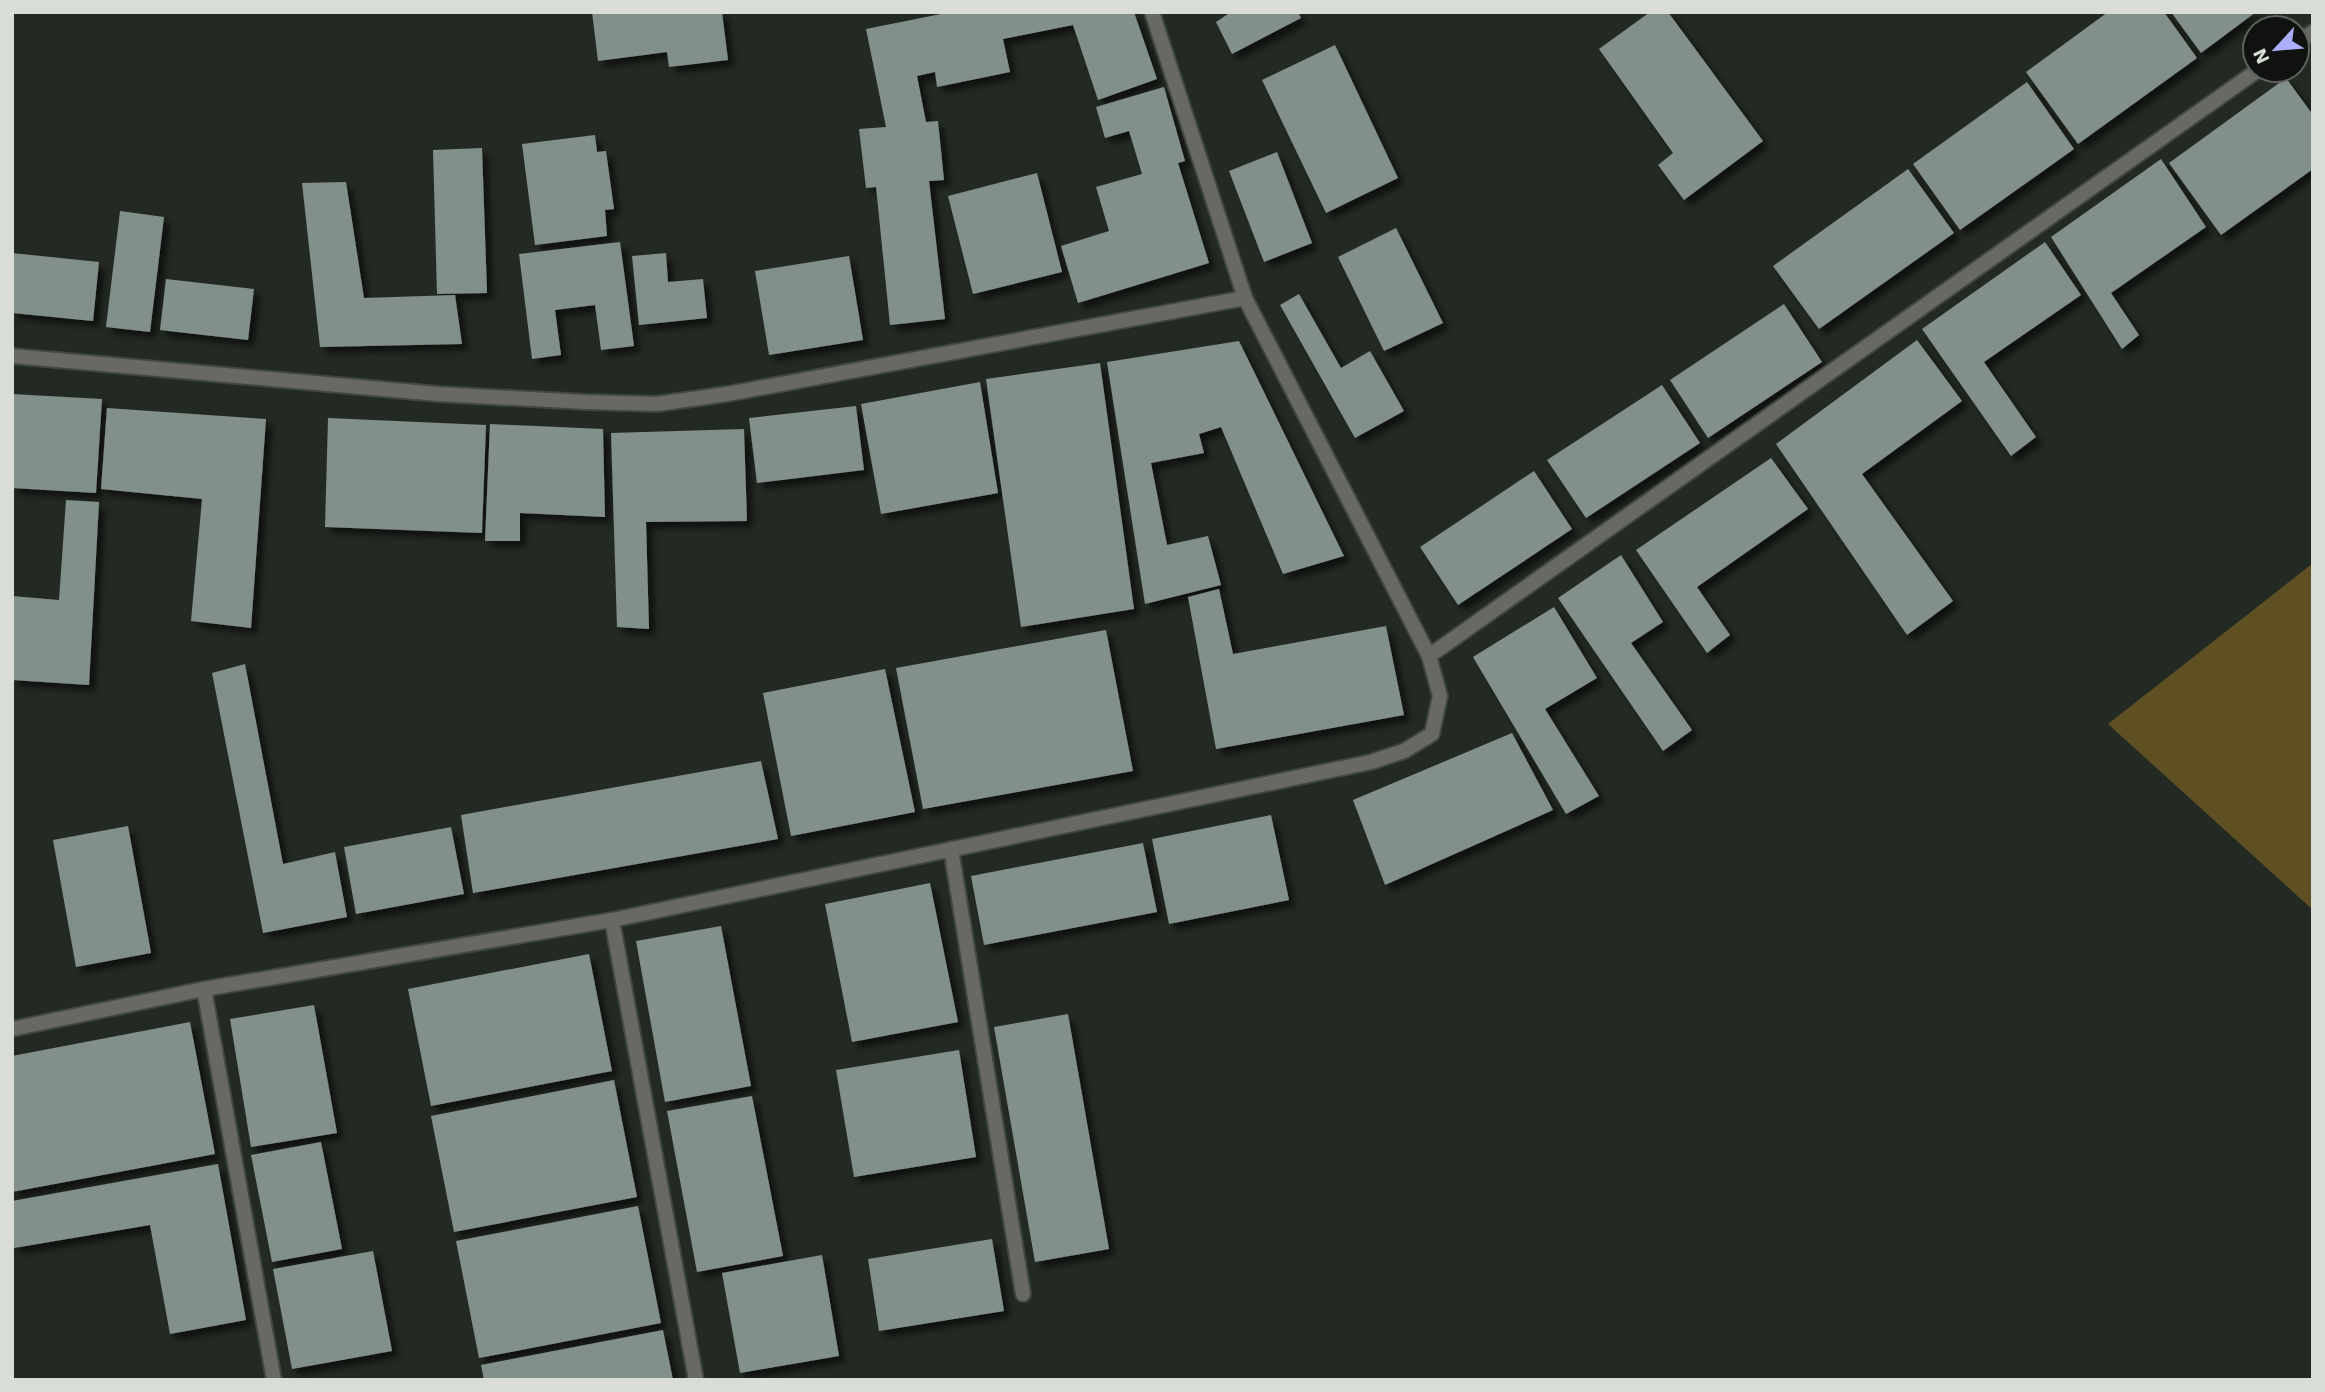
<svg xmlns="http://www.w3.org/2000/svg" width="2325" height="1392" viewBox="0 0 2325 1392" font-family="'Work Sans',sans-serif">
<defs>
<filter id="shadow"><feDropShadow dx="6" dy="6" stdDeviation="3.5" flood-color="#0009"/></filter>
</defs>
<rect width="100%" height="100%" fill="#232a23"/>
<path fill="#5f5024" d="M2313 563V910L2108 724Z"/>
<g fill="#838f8a" filter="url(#shadow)">
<path d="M592 12H722L728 60 669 67 667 52 598 61Z"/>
<path d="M951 12H1134L1157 79 1098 100 1073 25 1003 39 1010 72 937 87 935 72 917 76 926 122 938 121 944 180 929 181 945 319 890 325 876 187 866 188 859 129 886 127 866 29Z"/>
<path d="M1231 12H1298L1301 18 1232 54 1216 22Z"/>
<path d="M1650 12H1668L1763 141 1684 200 1658 165 1673 153 1599 49Z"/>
<path d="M2108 12H2164L2197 58 2078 144 2026 72Z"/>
<path d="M2171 12H2256L2201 53Z"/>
<path d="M1335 45 1398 178 1326 213 1262 80Z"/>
<path d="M2286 78 2313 115V169L2221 235 2169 163Z"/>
<path d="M2027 82 2074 149 1960 230 1913 164Z"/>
<path d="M1164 87 1185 161 1178 163 1209 263 1078 303 1061 246 1109 231 1096 187 1142 174 1129 131 1105 138 1096 107Z"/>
<path d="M595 135 597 152 606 151 614 209 605 210 607 236 535 245 522 144Z"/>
<path d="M482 148 487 293 437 294 433 150Z"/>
<path d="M1277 152 1312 243 1264 262 1229 171Z"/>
<path d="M2161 159 2206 227 2111 293 2139 335 2122 349 2051 237Z"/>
<path d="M1908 169 1954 233 1819 329 1773 266Z"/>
<path d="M1037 173 1062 272 973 294 948 196Z"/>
<path d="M346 182 364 298 455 295 462 344 320 347 302 183Z"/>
<path d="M120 211 164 217 150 332 106 327Z"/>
<path d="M1396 228 1443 323 1384 351 1338 257Z"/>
<path d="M620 242 634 346 601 350 595 305 555 310 561 355 532 359 519 254Z"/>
<path d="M2045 242 2081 295 1984 362 2036 437 2011 456 1922 329Z"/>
<path d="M12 253 99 262 93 321 12 313Z"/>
<path d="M666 253 668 282 703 279 707 318 639 325 632 256Z"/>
<path d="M849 256 863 340 769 355 755 271Z"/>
<path d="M166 279 254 289 248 340 160 330Z"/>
<path d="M1299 294 1341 368 1370 351 1404 411 1355 438 1280 305Z"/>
<path d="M1784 304 1822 362 1708 438 1670 380Z"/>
<path d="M1917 340 1962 401 1862 474 1953 601 1907 635 1776 444Z"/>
<path d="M1239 341 1344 556 1283 574 1221 427 1199 434 1204 453 1151 463 1167 545 1208 536 1221 585 1145 604 1107 362Z"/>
<path d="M1100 363 1134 609 1021 627 986 379Z"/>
<path d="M980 382 998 493 881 514 861 404Z"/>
<path d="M1662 385 1700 443 1586 518 1547 460Z"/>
<path d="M12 394 102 399 96 493 12 488Z"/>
<path d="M856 406 864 470 757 483 749 418Z"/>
<path d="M107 408 266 419 251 628 191 621 202 499 101 489Z"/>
<path d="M328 418 486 425 482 533 325 527Z"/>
<path d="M490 424 603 429 605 517 520 513V541H485Z"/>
<path d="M744 429 747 521 646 522 649 629 617 627 611 433Z"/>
<path d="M1771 458 1808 509 1697 587 1730 635 1707 653 1636 550Z"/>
<path d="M1534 471 1572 529 1458 605 1420 547Z"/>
<path d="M66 500 99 502 89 685 12 680V596L59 600Z"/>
<path d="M1621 555 1663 622 1631 643 1692 730 1663 751 1558 598Z"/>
<path d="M1219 589 1233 654 1386 626 1404 715 1216 749 1188 597Z"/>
<path d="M1554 607 1597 678 1545 709 1599 796 1566 814 1473 657Z"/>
<path d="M1106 630 1133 771 923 809 896 668Z"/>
<path d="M245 664 283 864 335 852 347 917 263 933 212 673Z"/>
<path d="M885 669 915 812 791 836 763 693Z"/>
<path d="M1512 733 1553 810 1385 885 1353 800Z"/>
<path d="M761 761 778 839 473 893 461 815Z"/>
<path d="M1271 815 1289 900 1169 924 1152 839Z"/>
<path d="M128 826 151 953 76 967 53 840Z"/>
<path d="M451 827 464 894 356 914 344 847Z"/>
<path d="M1143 843 1157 912 984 945 971 876Z"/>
<path d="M930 883 958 1022 852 1042 825 904Z"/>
<path d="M721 926 751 1086 665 1102 636 941Z"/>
<path d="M589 954 612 1071 431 1106 408 989Z"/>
<path d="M314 1005 337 1133 251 1147 230 1019Z"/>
<path d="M1068 1014 1109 1249 1035 1262 994 1027Z"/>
<path d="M190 1022 215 1154 12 1192V1056Z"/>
<path d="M959 1050 976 1157 854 1177 836 1070Z"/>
<path d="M614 1080 637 1197 454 1232 431 1116Z"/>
<path d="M752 1096 783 1256 697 1272 667 1111Z"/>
<path d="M321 1142 342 1249 272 1262 251 1155Z"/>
<path d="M218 1164 246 1320 170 1334 150 1225 14 1248 12 1201Z"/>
<path d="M638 1206 661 1323 479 1358 456 1241Z"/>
<path d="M992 1239 1004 1311 879 1331 868 1259Z"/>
<path d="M373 1251 392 1351 292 1369 273 1269Z"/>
<path d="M822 1255 839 1356 740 1373 722 1273Z"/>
<path d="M663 1330 673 1380H484L481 1365Z"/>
</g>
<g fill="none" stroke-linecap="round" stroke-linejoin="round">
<g stroke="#404740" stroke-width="18">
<g id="minor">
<path d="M2297 43 2313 32"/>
<path d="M12 356 438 394 586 402 657 404 727 394 1245 298"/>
<path d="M1429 656 2258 70"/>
<path d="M951 849 1023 1294"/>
<path d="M612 920 696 1380"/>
<path d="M204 989 274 1380"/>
<path d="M12 1029 204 989 612 920 1371 762 1404 751 1432 734 1440 696 1429 656 1245 298 1152 12"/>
</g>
</g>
<use href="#minor" stroke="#686965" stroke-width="14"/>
</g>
<rect width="2325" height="1392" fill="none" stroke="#d8ddd8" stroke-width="28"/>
<g transform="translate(2276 49) rotate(244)"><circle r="33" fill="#0f120f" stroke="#5f635f" stroke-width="2"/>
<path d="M0-5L12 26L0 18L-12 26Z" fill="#abaffb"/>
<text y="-10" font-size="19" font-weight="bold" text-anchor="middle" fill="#d8ddd8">N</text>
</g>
</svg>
